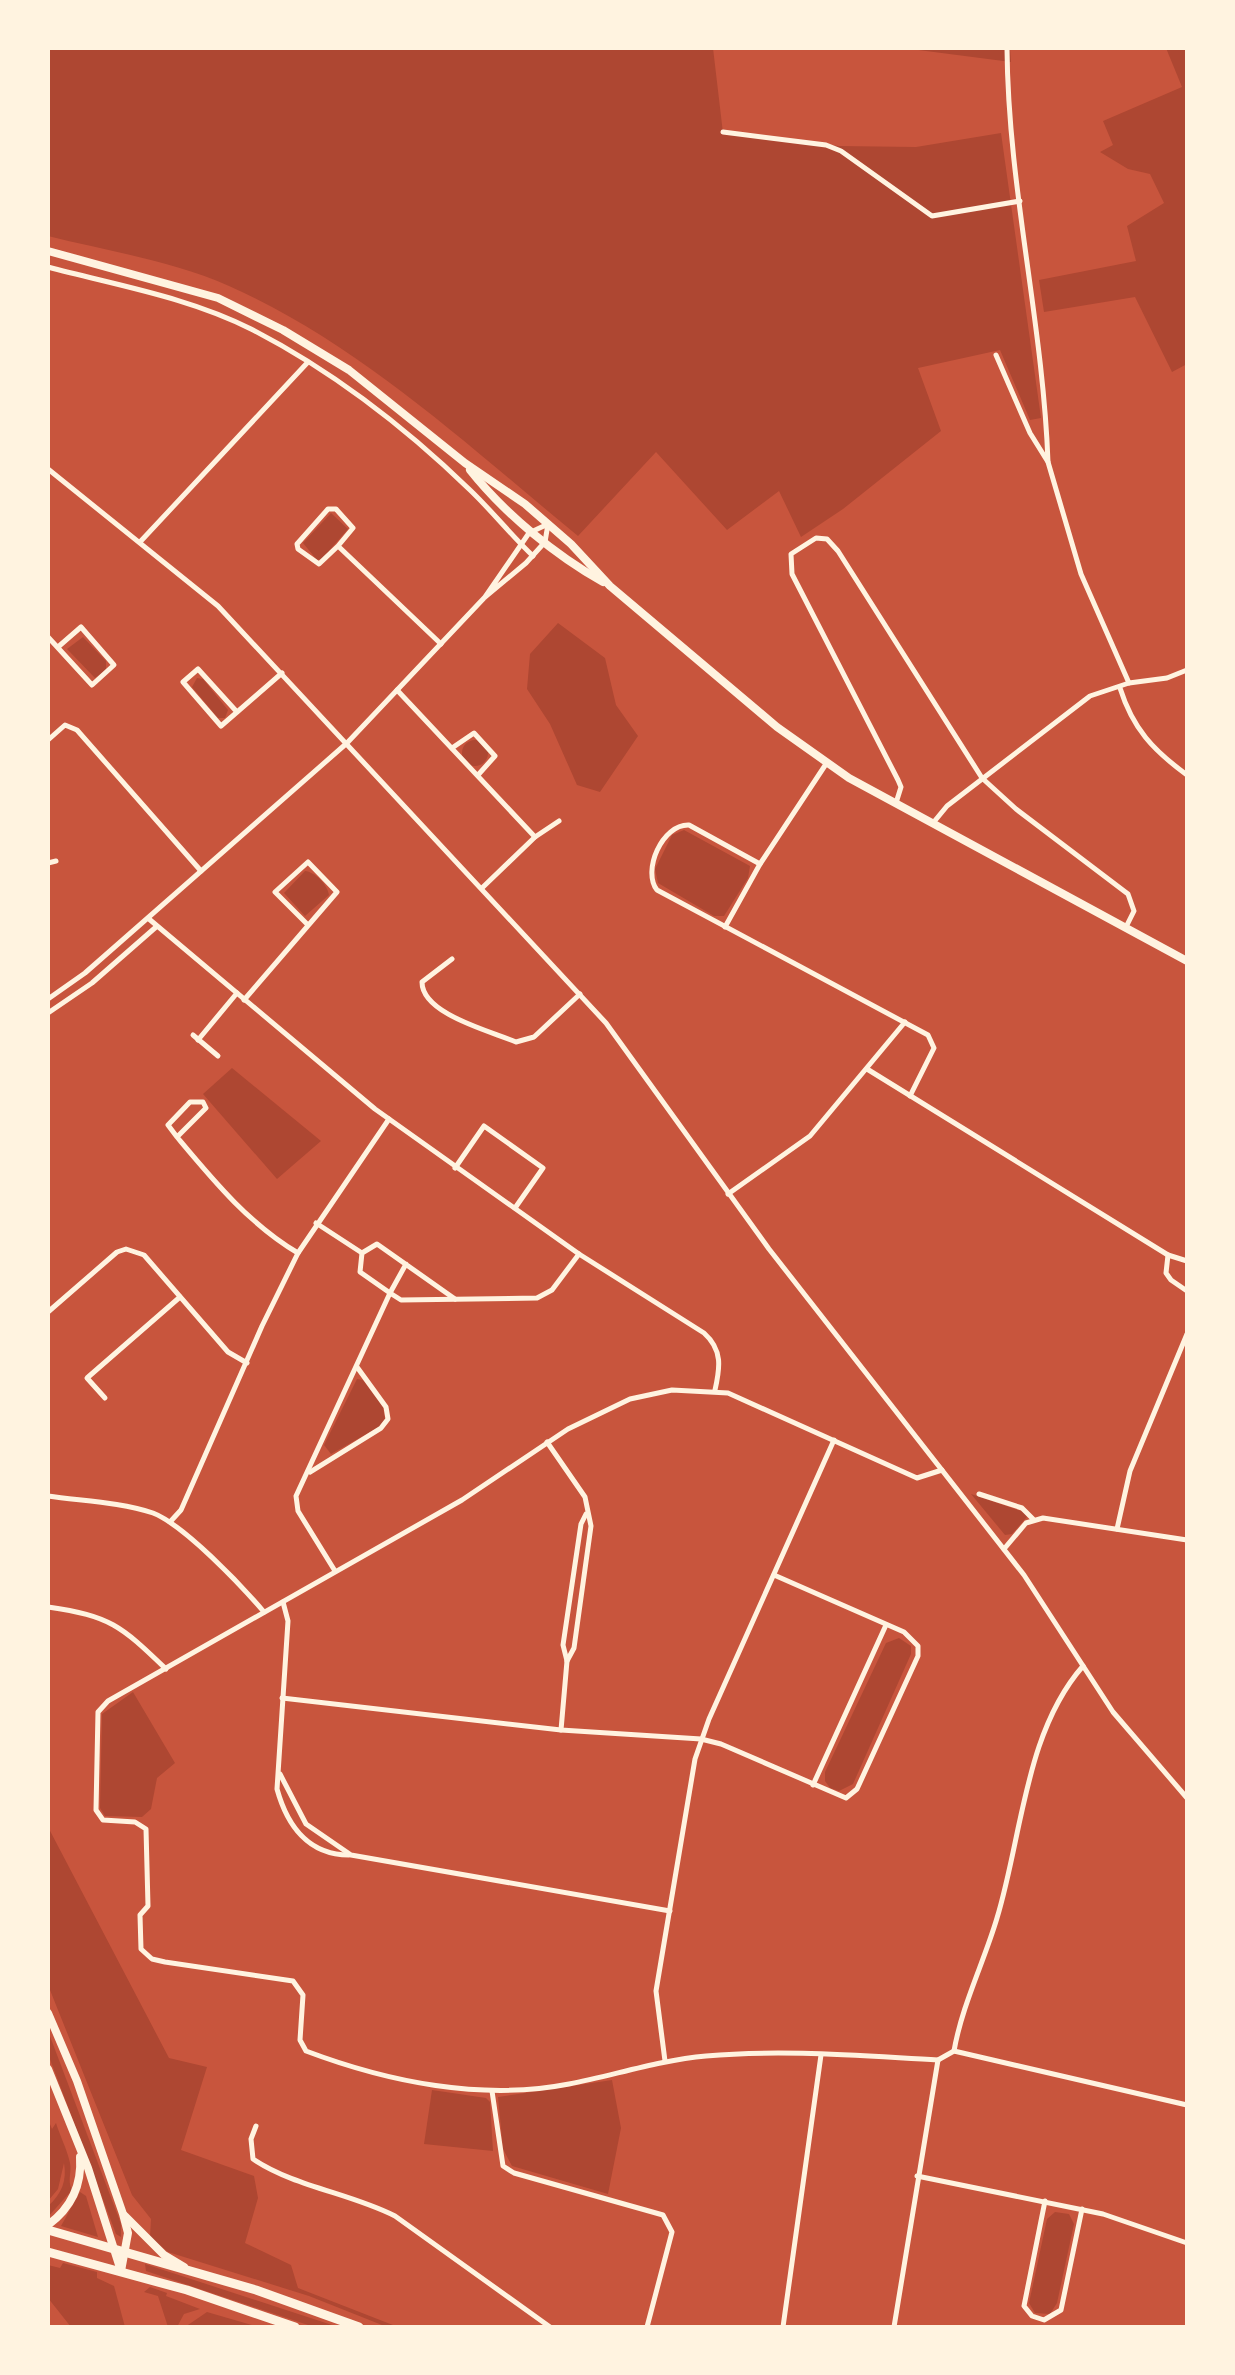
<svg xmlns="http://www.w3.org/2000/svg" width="1235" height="2375" viewBox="0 0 1235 2375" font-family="'Exo 2',sans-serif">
<rect width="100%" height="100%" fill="#c8553d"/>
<g fill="#ae4732">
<path d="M48 48H713L723 133 839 146 916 147 1001 133 1041 418 1030 420 1000 350 918 368 941 431 843 509 801 537 779 491 727 530 656 452 578 536C467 445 361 345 229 286 173 261 108 251 48 236Z"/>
<path d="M903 48H1010L1011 62Z"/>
<path d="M1166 48H1187V364L1172 372 1135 297 1044 312 1039 280 1136 261 1127 226 1164 203 1150 174 1128 169 1100 152 1113 145 1103 121 1182 87Z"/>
<path d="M331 513 348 529 322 559 317 560 303 543Z"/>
<path d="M558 623 605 658 616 705 638 736 600 792 577 785 550 724 527 689 530 654Z"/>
<path d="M83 637 106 661V670L95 678 67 649Z"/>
<path d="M197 678 203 679 228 710 225 718H218L192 687Z"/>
<circle cx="475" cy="753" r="13"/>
<path d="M684 830 750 866 748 878 724 916H714L658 883 655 869 672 835Z"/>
<path d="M305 871C315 872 327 884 329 895L305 916 284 893Z"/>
<path d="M232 1068 321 1141 277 1179 203 1094Z"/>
<path d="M357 1379 363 1380 383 1407 385 1419 379 1427 331 1454 324 1445Z"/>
<path d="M971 1494 1024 1512 1027 1517 1012 1534 1005 1535Z"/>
<path d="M899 1638 911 1646V1654L853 1784 839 1791 830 1788 825 1781V1772L886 1643Z"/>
<path d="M133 1692 175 1763 157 1778 151 1809 142 1817 105 1816 100 1808 102 1714Z"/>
<path d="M48 1827 169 2058 207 2067 181 2150 254 2176 258 2198 245 2243 291 2265 298 2288 398 2327H387L309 2296 168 2252 150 2237 151 2219 132 2195 48 1985Z"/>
<path d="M48 2031 121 2224V2237L116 2234 48 2054Z"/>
<path d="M612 2080 621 2128 608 2194 512 2166 503 2149 498 2097Z"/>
<path d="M432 2090 486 2098 490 2102 493 2151 424 2144Z"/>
<path d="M48 2119 52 2129 56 2123C60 2136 67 2149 70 2163 72 2173 67 2180 72 2190L48 2217V2206C62 2194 67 2180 64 2163L58 2189 48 2201Z"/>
<path d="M80 2192 86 2196 98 2237 61 2226Z"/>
<path d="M1055 2212 1069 2214 1074 2224 1057 2303 1050 2314 1035 2313 1029 2303 1047 2219Z"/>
<path d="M63 2263 97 2272V2278L114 2286 125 2327H71L48 2298V2265L60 2268Z"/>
<path d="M145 2264 338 2327H314L146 2271Z"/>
<path d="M150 2287 167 2293 166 2296 200 2309 184 2314 177 2327H168L158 2296 144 2292Z"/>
<path d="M207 2312 259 2327H185Z"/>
</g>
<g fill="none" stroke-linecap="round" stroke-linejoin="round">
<g stroke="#fff3e0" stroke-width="5">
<path d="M1007 48C1008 187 1043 323 1048 462"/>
<path d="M723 132 826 145 841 151 932 216 1020 201"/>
<path d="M48 267C115 285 188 297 251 329 331 370 406 428 470 490 492 511 511 535 533 556"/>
<path d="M996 355 1030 433 1048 462 1081 574 1129 683"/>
<path d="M48 469 218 606 606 1023 769 1249 1024 1575 1113 1712 1187 1798"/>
<path d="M140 542 308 362"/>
<path d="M338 546 319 564 298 549 297 544 328 509H336L353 528 338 546 441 644"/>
<path d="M48 637 92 685 114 665 81 627 58 647"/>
<path d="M1120 688C1133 729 1153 750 1187 775"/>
<path d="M397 690 535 837"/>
<path d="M237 712 198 669 183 682 221 726 282 673"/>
<path d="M48 740 65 725 77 730 201 871"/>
<path d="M452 748 474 733 495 756 478 775"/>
<path d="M896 803 901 787 898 780 792 574 791 554 816 538 827 539 838 551 982 778 1016 809 1128 894 1134 911 1126 927"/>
<path d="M933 823 947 806 1090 696 1129 683 1167 678 1187 670"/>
<path d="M48 863 56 861"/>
<path d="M760 864 689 825C662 824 642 871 657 890L928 1035 934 1048 910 1096"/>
<path d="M482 888 535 837 559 821"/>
<path d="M149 919 375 1109 579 1254 704 1333C723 1350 720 1368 715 1390"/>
<path d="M725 927 760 864 826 764"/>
<path d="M452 959 422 982C422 1014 490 1031 516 1042L534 1037 580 994"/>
<path d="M48 999 85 973 347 743 485 597 526 563 545 542 548 524 529 533 485 597"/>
<path d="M244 1000 337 892 308 862 275 892 308 925"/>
<path d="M48 1013 92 983 156 927"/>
<path d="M193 1035 218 1056"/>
<path d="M198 1040 237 993"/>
<path d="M867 1069 1168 1255"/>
<path d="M177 1137 168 1125 190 1102H203L206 1108 177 1137C213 1180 249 1224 298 1253"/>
<path d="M455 1168 484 1126 543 1168 515 1208"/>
<path d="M728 1194 810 1136 905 1022"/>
<path d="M316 1223 362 1253"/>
<path d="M1187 1261 1168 1255 1166 1273 1171 1280 1187 1291"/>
<path d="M406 1264 390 1293 360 1272 362 1253 377 1244 455 1299"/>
<path d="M48 1312 117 1252 126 1249 144 1255 228 1352 247 1363"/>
<path d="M105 1398 87 1378 180 1297"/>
<path d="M547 1442 585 1497 591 1526 574 1648 567 1661"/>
<path d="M942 1470 917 1478 728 1393 672 1390 630 1399 568 1429 462 1500 108 1701 98 1712 96 1810 103 1820 135 1822 146 1829 148 1906 140 1915 141 1949 152 1959 165 1962 293 1981 303 1995 300 2040 306 2051C388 2082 482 2101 569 2084 615 2075 660 2060 706 2056 783 2049 862 2056 938 2060L954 2051 1187 2105"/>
<path d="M310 1472 381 1428 388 1419 386 1407 357 1367"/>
<path d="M979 1494 1022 1508 1033 1519"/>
<path d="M48 1496C82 1501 120 1502 153 1513 184 1525 241 1585 264 1612"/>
<path d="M170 1522 181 1510 262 1326 298 1253 389 1119"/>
<path d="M1117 1529 1130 1471 1187 1334"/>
<path d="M1004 1549 1026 1523 1043 1518 1187 1540"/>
<path d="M335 1571 298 1511 296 1496 390 1293 401 1300 537 1298 552 1290 579 1254"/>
<path d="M283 1602 288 1621 277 1789C287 1825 308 1855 349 1855"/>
<path d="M48 1607C111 1616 121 1626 166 1669"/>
<path d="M282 1698 561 1730 701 1739 721 1744 846 1798 857 1789 918 1656V1646L904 1632 774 1575"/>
<path d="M561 1730 567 1661 563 1645 581 1524 586 1514"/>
<path d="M280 1774 306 1824 351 1855 670 1911"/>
<path d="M813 1785 886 1625"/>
<path d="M954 2051C962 2005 984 1962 997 1918 1022 1836 1025 1732 1083 1666"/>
<path d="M665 2061 656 1991 695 1759 709 1719 834 1440"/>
<path d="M492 2091 503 2166 514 2173 663 2215 672 2232 647 2327"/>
<path d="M256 2126 251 2139 253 2159C295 2187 350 2193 395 2216L550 2327"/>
<path d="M917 2176 1103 2214 1187 2243"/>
<path d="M1045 2201 1024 2306 1032 2316 1044 2320 1061 2310 1082 2209"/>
<path d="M783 2327 821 2055"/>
<path d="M894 2327 938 2060"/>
</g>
<g stroke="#fff3e0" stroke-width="8">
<path d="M48 251 218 298 283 330 349 370 465 463 525 504 571 544 610 586 777 727 849 778 1187 961"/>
<path d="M470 470C505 514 555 555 603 582"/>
<path d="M48 2013 77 2081 123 2214 128 2233 121 2271"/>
<path d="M48 2069 88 2168 121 2271"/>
<path d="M125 2216 164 2255 184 2267"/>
<path d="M48 2225C71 2208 82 2185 80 2157"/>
</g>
<g stroke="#fff3e0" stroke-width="9">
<path d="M48 2230 256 2290 359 2327"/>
<path d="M48 2252 187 2290 295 2327"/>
</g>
</g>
<rect width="1235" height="2375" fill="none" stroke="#fff3e0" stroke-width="100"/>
</svg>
